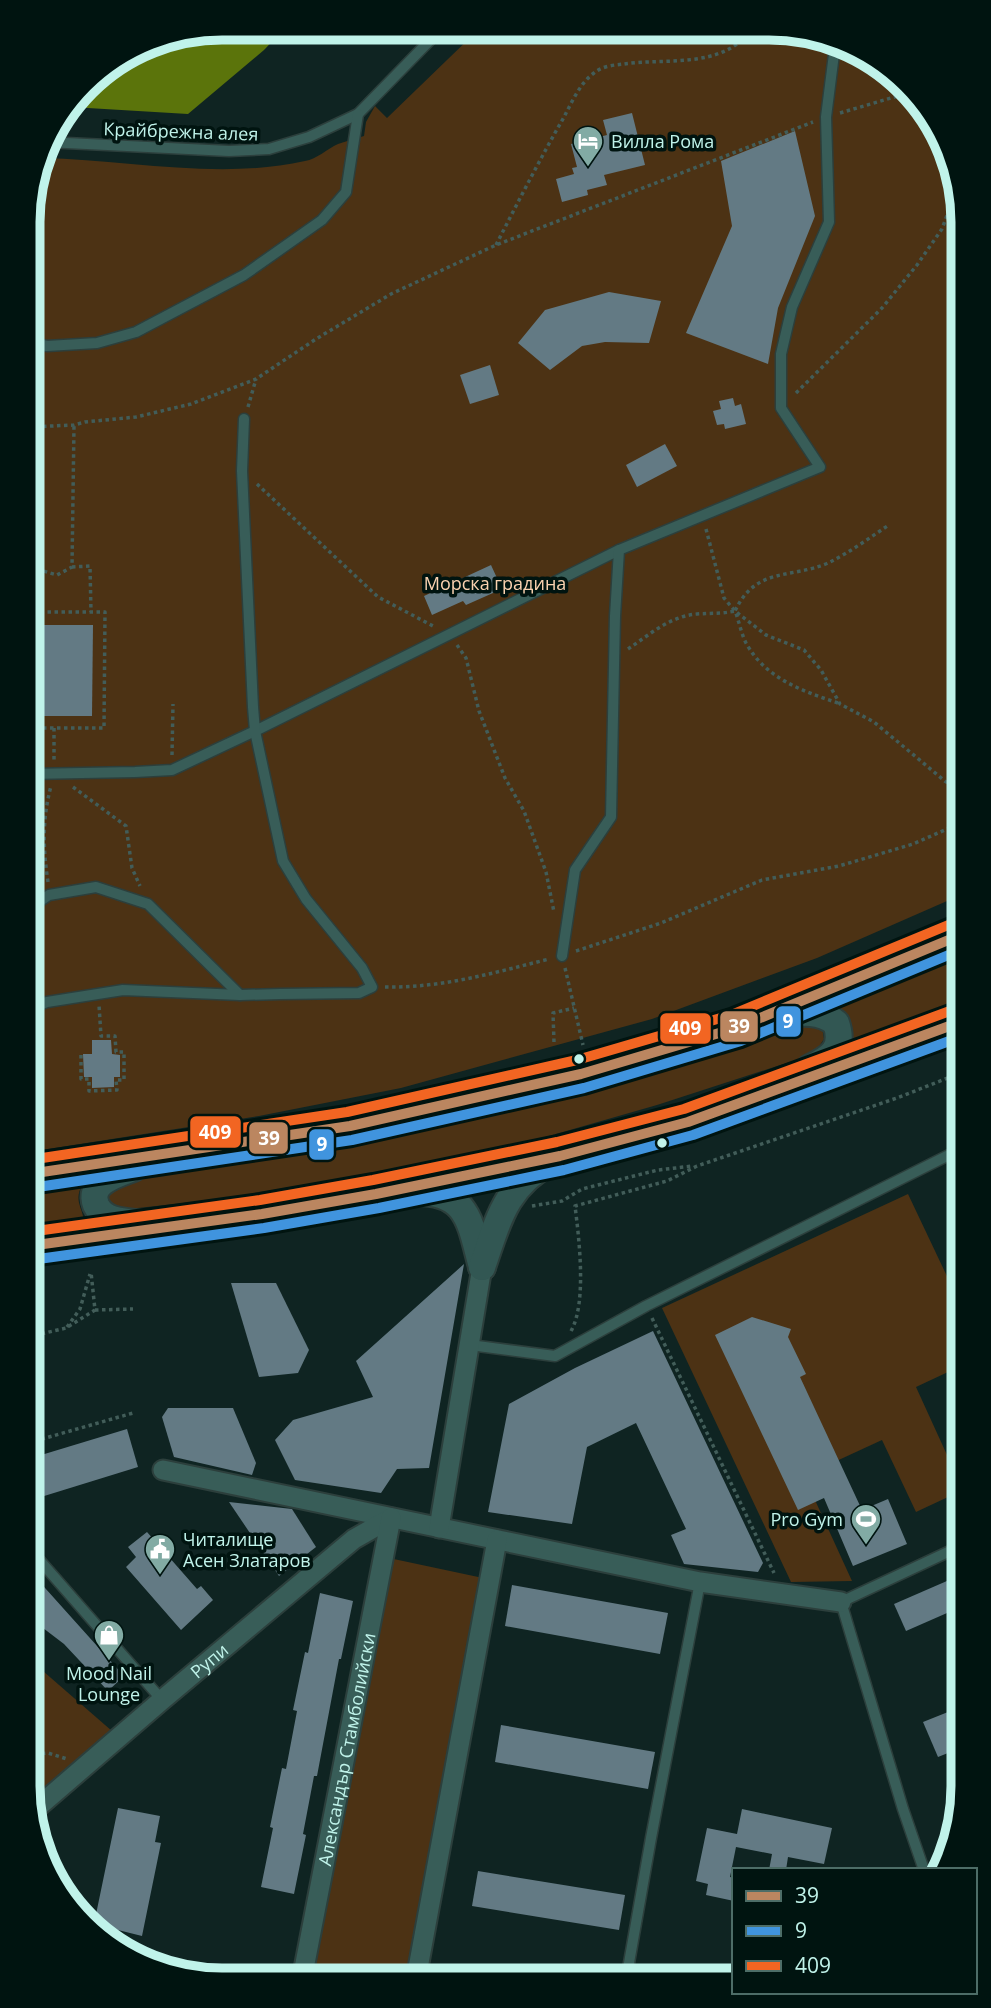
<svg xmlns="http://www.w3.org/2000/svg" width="991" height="2008" viewBox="0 0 991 2008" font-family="'Open Sans',sans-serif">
<rect width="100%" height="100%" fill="#0f2422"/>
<g fill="#4c3214">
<path d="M478 30 806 32 897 76 953 160 963 222V894L817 958 652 1019 401 1088 259 1116 29 1152 30 197 42 158C126 160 222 180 305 161 317 159 327 149 338 144 346 141 355 139 364 136L366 122 375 106 387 118Z"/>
<path d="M963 943V998L847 1047C857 1022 848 1009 824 999Z"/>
<path d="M802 1019 822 1027 824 1039 816 1051 796 1060 657 1105 542 1138 379 1172 220 1199 138 1208H117L109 1204 105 1189 122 1178 277 1157 405 1131 545 1098 688 1059Z"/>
<path d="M77 1179 82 1185C72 1204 87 1210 83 1228L29 1234V1185Z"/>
<path d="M908 1194 963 1310V1365L916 1387 963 1490 916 1512 882 1440 804 1476 852 1581 791 1582 662 1308Z"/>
<path d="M389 1558 483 1578 409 1979H309Z"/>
<path d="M28 1658 120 1738 32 1812 28 1786Z"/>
</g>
<path fill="#5b740b" d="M222 28H285L264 50 188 114 71 107 94 76 148 43Z"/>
<g fill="#637a84">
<path d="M632 113 645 165 604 175 607 185 587 190 588 195 562 202 556 179 574 174 572 168 577 167 571 144 607 135 603 120Z"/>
<path d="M795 131 815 216 778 308 768 364 686 333 732 226 721 161Z"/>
<path d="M609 292 661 301 649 343 605 342 582 346 550 370 518 343 545 310Z"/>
<path d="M490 365 499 395 470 404 460 375Z"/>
<path d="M733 398 735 406 741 404 746 424 725 429 724 424 717 425 713 411 721 409 719 401Z"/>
<path d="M665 444 677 466 637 487 626 465Z"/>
<path d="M491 565 502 589 466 605 463 601 432 615 424 596Z"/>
<path d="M29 625H93L92 716H29Z"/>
<path d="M92 1040H111L112 1054 120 1055V1077H114V1087L92 1088V1077H84L83 1054H92Z"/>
<path d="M464 1264 429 1468 397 1469 381 1493 295 1480 275 1440 293 1420 373 1397 356 1361Z"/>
<path d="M231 1283H276L309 1350 298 1373 259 1377Z"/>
<path d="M752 1317 791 1329 788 1337 806 1374 800 1377 862 1510 888 1499 907 1544 853 1566 824 1498 798 1510 715 1335Z"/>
<path d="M653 1331 763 1563 758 1572 684 1564 671 1535 686 1529 636 1423 587 1447 572 1524 488 1512 509 1404 575 1368Z"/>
<path d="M168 1408H233L256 1463 252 1475 174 1457 162 1417Z"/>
<path d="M127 1429 138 1467 28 1501V1459Z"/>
<path d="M229 1502 292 1509 316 1547 279 1576Z"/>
<path d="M147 1532 197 1589 201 1586 213 1600 181 1630 126 1567 136 1557 128 1547Z"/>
<path d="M28 1569 124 1676 108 1691 64 1644 43 1628 28 1613Z"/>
<path d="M963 1574V1606L906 1631 894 1604Z"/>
<path d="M512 1585 668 1613 660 1654 505 1626Z"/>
<path d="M320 1593 353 1601 341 1659H339L317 1776H314L303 1834 306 1835 294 1894 261 1887 273 1828 270 1827 282 1768 286 1769 297 1711 293 1710 305 1652 308 1653Z"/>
<path d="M963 1706V1747L938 1757 923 1722Z"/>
<path d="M501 1725 655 1752 648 1789 495 1762Z"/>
<path d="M118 1808 160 1816 155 1842 161 1843 142 1936 94 1924Z"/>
<path d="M742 1809 832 1828 824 1864 788 1857 786 1870H769L772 1854 736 1847 730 1877 734 1878V1901L706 1895 708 1884 696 1881 707 1828 737 1834Z"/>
<path d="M478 1871 625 1895 619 1930 472 1906Z"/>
</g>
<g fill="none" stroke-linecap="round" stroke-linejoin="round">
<g stroke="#2c3f3c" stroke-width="13">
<g id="lane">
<path d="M46 142 229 151 269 149 309 137 358 114 441 29"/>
<path d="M29 342 47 346 97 343 136 332 244 275 322 220 346 192 358 114"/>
<path d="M29 774 135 772 172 770 255 731 619 550"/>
<path d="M29 909 49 895 96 887 148 904 240 995"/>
<path d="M562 956 575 870 611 817 615 616 619 550 820 467 781 408V354L792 307 829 222 826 117 835 46"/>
<path d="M29 1009 47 1002 123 990 240 995 280 994 359 993 372 987 362 968 306 899 283 861 255 731 253 707 242 471 244 419"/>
<path d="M470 1345 555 1356 646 1306 963 1148"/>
<path d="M28 1547 162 1700"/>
<path d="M924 1870 903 1809 841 1602 963 1545"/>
<path d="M628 1971 644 1980"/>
<path d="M183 1972 218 1978"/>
<path d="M626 1980 651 1838 700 1582"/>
</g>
</g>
<g stroke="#2c3f3c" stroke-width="23">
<g id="street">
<path d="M163 1470 700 1582 841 1602"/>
<path d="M439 1528 482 1267"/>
<path id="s1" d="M32 1812 162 1700 354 1539 391 1518"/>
<path id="s2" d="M302 1979 391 1518"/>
<path d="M416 1979 497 1540"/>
</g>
</g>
<g stroke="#2c3f3c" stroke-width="30">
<g id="secondary">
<path d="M783 1015C801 1012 821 1010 836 1023 845 1049 831 1058 810 1068"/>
<path d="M133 1168C118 1174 87 1182 96 1205 99 1212 104 1216 112 1219 122 1222 134 1223 145 1224"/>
<path d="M29 1174 350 1126 471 1100 581 1074 736 1028 963 934"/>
<path d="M413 1192C469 1190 470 1223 482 1267"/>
<path d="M29 1246 262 1214 376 1194 560 1156 688 1122 963 1021"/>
<path d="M482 1267C498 1221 505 1186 551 1161"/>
</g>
</g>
<g stroke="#425d59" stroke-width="3.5" stroke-dasharray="3.5 3.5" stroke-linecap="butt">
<path d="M840 113 908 93"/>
<path d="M496 245C518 202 540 159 564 117 572 102 580 83 594 73 602 66 614 65 624 64 665 58 722 69 750 31"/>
<path d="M796 393 882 308 917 265 942 229 957 188"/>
<path d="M248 407 256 379"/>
<path d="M29 427 74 425 85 422 136 417 191 404 256 379 316 339 391 294 496 245 813 122"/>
<path d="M37 427 40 570 57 575 72 567 74 425"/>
<path d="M257 484 378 597 435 627"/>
<path d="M706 529 724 598 735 611 766 635 804 650 821 670 840 704 874 722 946 782 963 783"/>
<path d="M72 567 90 566 91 612"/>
<path d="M29 570H40"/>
<path d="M457 645 466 658 479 711 505 778 524 811 546 872 554 912"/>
<path d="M628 649C649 635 670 616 697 614 711 613 721 614 735 611"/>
<path d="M838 703C802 691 765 678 746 643 741 633 739 621 735 611 756 566 792 579 828 563 849 553 869 538 889 525"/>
<path d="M29 728H104L105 612H29"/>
<path d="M54 728V761"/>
<path d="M172 755 173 704"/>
<path d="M73 787 126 826 132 868 140 886"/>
<path d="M48 882C43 848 42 820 51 786"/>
<path d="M576 951 661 923 762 880 839 866 913 844 963 822"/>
<path d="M565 968 583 1045"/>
<path d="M385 987C442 988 493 973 549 959"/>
<path d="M554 1042 553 1013 574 1008"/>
<path d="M81 1055V1079H89V1091L117 1090 116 1080H124V1052H116L115 1036H101L99 1005"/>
<path d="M532 1206 562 1201 582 1189 658 1170 693 1166"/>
<path d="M95 1310 133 1309"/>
<path d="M652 1318 774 1573"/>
<path d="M67 1327 80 1309 90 1274"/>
<path d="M571 1331C587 1303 579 1238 575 1206L667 1181 697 1166 897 1098 963 1072"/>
<path d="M28 1337 66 1328 95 1310 91 1272"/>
<path d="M28 1443 133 1413"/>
<path d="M28 1525 37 1519"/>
<path d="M28 1755 48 1753 67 1759"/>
<path d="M320 1975 338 1979"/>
</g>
<use href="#lane" stroke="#385d58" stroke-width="10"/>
<use href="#street" stroke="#385d58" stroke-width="19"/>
<use href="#secondary" stroke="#325753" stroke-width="26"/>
<g stroke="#001410" stroke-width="16">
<g id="bus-1">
<path d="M29 1174 350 1126 581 1074 736 1028 963 934"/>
<path d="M29 1246 262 1214 376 1194 560 1156 688 1122 963 1021"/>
</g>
</g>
<g stroke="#001410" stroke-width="16">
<g id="bus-2">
<path d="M31 1188 352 1140 584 1088 741 1041 963 949"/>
<path d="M31 1260 264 1228 379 1208 564 1170 693 1135 963 1036"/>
</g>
</g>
<g stroke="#001410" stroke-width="16">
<g id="bus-3">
<path d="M29 1160 347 1112 577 1060 731 1015 958 921"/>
<path d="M29 1232 260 1200 373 1180 557 1142 684 1109 958 1008"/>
</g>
</g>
<use href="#bus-1" stroke="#bb8660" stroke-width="10"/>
<use href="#bus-2" stroke="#4094de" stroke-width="10"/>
<use href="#bus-3" stroke="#f26522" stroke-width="10"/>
</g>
<defs>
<g id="hotel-pin" transform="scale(1.575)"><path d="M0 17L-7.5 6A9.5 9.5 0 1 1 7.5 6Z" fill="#82aba4" stroke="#001410"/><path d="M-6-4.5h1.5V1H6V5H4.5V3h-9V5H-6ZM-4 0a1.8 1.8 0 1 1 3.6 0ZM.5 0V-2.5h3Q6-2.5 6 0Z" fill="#fff"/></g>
<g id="stadium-pin" transform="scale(1.575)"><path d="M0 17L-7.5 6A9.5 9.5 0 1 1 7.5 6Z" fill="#82aba4" stroke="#001410"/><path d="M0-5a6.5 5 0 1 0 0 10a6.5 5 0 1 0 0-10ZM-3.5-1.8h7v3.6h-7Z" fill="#fff"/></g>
<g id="civic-pin" transform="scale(1.575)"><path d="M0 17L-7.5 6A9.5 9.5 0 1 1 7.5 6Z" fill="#82aba4" stroke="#001410"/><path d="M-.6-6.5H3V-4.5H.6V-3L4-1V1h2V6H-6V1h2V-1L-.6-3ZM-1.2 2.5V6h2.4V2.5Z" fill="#fff"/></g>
<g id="shop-pin" transform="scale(1.575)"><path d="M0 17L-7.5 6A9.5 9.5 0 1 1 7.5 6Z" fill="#82aba4" stroke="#001410"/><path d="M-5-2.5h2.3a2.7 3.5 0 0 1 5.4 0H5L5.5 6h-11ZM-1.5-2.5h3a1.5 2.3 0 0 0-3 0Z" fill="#fff"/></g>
</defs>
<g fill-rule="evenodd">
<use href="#hotel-pin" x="588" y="141"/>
<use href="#stadium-pin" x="866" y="1519"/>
<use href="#civic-pin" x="160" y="1549"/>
<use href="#shop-pin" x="109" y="1635"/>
</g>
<g fill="#c0f3ea" stroke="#001410" stroke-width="2.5">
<circle cx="579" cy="1059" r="6"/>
<circle cx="662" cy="1143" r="6"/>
</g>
<g text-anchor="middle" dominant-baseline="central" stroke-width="7" stroke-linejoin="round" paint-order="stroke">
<g font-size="18" fill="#c0f3ea" stroke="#001410">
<text transform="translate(181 131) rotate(2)">Крайбрежна алея</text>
<text stroke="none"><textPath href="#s1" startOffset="233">Рупи</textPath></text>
<text stroke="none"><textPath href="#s2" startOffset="234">Александър Стамболийски</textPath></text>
</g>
<g font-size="18" fill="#c0f3ea" stroke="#001410" text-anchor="start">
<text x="611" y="141">Вилла Рома</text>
<text x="843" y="1519" text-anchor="end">Pro Gym</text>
<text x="183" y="1539">Читалище<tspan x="183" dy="21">Асен Златаров</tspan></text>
<text x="109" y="1673" text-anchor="middle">Mood Nail<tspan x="109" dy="21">Lounge</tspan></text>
</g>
<g font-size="18" fill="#fad2b0" stroke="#001410">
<text x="495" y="583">Морска градина</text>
</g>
</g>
<path d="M0 0H991V2008H0ZM222 40H769A182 182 0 0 1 951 222V1786A182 182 0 0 1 769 1968H222A182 182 0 0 1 40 1786V222A182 182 0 0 1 222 40Z" fill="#001410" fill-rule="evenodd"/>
<path fill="none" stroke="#c0f3ea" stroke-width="9" d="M222 40H769A182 182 0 0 1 951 222V1786A182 182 0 0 1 769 1968H222A182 182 0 0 1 40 1786V222A182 182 0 0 1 222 40Z"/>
<g stroke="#001410" stroke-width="2.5">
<rect x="775" y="1005" width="27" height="33" rx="7" fill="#4094de"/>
<rect x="719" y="1010" width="40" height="33" rx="7" fill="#bb8660"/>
<rect x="659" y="1012" width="53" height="33" rx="7" fill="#f26522"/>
<rect x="189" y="1115" width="53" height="34" rx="7" fill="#f26522"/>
<rect x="248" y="1121" width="41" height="34" rx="7" fill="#bb8660"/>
<rect x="308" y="1128" width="27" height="33" rx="7" fill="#4094de"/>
</g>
<g font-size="19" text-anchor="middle" font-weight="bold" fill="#fff">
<text x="788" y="1028">9</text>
<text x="739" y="1033">39</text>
<text x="685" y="1035">409</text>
<text x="215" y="1139">409</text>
<text x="269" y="1145">39</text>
<text x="322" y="1151">9</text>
</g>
<rect x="732" y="1868" width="245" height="126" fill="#001410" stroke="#4d6d67" stroke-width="2"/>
<rect x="746" y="1891" width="35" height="10" fill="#bb8660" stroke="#4d6d67" stroke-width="2"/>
<text x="795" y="1903" font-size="21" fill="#c0f3ea">39</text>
<rect x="746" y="1926" width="35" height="10" fill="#4094de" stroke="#4d6d67" stroke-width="2"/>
<text x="795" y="1938" font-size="21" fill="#c0f3ea">9</text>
<rect x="746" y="1961" width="35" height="10" fill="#f26522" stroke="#4d6d67" stroke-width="2"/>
<text x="795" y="1973" font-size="21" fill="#c0f3ea">409</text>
</svg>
